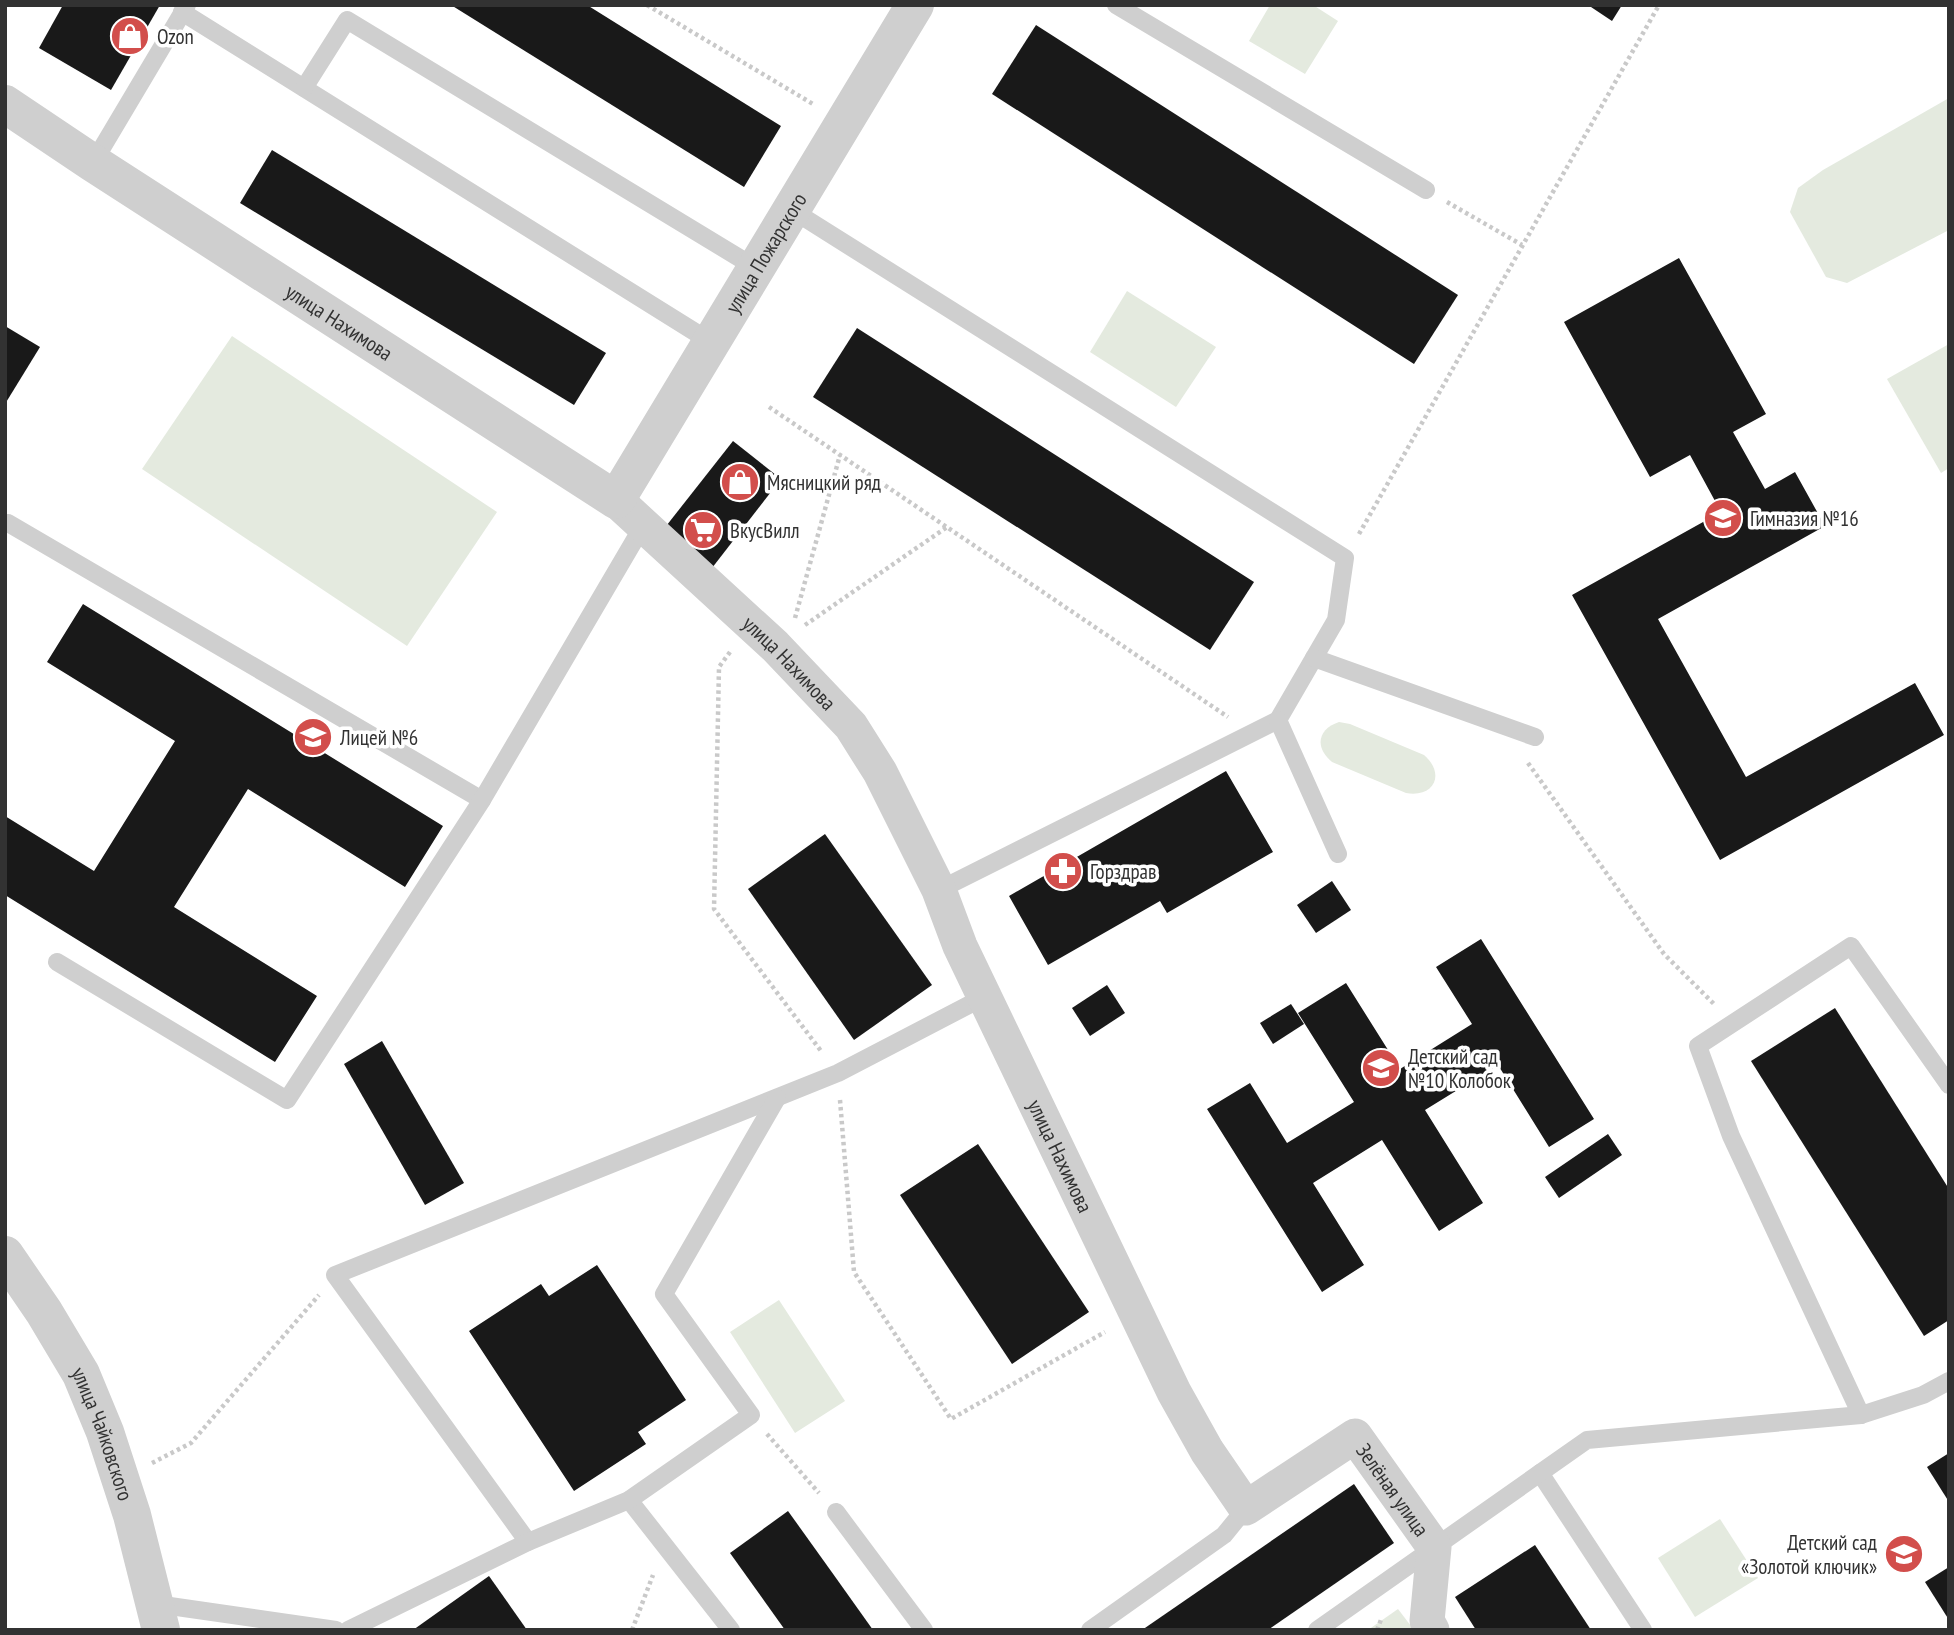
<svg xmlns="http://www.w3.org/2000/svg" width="1954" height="1635" viewBox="0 0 1954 1635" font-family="'PT Sans Narrow',sans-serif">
<rect width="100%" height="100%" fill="#fff"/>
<g fill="#e4eadf">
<path d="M1270 5H1313L1338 21 1305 74 1249 41Z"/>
<path d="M1949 98V230L1847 283 1826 277 1790 212 1798 188 1823 170Z"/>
<path d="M1127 291 1216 347 1176 407 1090 352Z"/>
<path d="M232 336 497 512 407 646 142 469Z"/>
<path d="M1949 344V468L1941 473 1887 379Z"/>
<path d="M1339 722 1350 724 1424 755C1446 774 1434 798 1406 793L1332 762C1314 747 1318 729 1339 722Z"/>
<path d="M779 1300 845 1401 795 1433 730 1332Z"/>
<path d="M1720 1519 1758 1578 1695 1617 1658 1558Z"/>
<path d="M1398 1609 1414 1630H1368Z"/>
</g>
<g fill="#191919">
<path d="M63 5H160L111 90 39 48Z"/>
<path d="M451 5H587L781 126 744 187Z"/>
<path d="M1588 5H1622L1612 21Z"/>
<path d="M1036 25 1458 295 1414 364 992 94Z"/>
<path d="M272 150 606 353 574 405 240 203Z"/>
<path d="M1679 258 1766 414 1733 432 1765 489 1795 472 1825 526 1658 619 1746 777 1915 683 1944 735 1720 860 1572 595 1721 512 1690 455 1650 477 1564 322Z"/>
<path d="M5 326 40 347 5 404Z"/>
<path d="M857 328 1254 582 1210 650 813 397Z"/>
<path d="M733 441 781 479 712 568 663 530Z"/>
<path d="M83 604 443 826 405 887 248 789 174 907 317 996 275 1062 5 895V816L94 871 175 741 47 662Z"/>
<path d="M1226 771 1273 852 1167 913 1160 901 1048 965 1009 896Z"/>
<path d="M825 834 932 985 854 1040 748 889Z"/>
<path d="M1332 881 1351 910 1316 933 1297 905Z"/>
<path d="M1481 939 1594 1119 1549 1147 1498 1065 1425 1110 1483 1203 1439 1231 1382 1140 1313 1183 1364 1265 1322 1292 1207 1109 1250 1083 1287 1143 1354 1102 1298 1013 1346 983 1400 1069 1472 1024 1436 967Z"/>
<path d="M1107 985 1125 1013 1090 1036 1072 1008Z"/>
<path d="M1291 1004 1304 1024 1273 1044 1260 1023Z"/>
<path d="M1835 1008 1949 1189V1320L1924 1336 1751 1061Z"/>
<path d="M382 1041 464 1183 425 1205 344 1064Z"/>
<path d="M1608 1134 1622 1155 1559 1198 1545 1177Z"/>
<path d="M978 1144 1089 1312 1012 1364 900 1195Z"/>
<path d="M597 1265 686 1400 638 1432 646 1444 574 1491 469 1331 541 1284 549 1296Z"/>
<path d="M1949 1453V1502L1927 1467Z"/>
<path d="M1354 1484 1394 1543 1268 1630H1142Z"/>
<path d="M788 1511 831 1571 873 1630H785L730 1553Z"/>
<path d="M1535 1545 1591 1630H1476L1455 1597Z"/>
<path d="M1949 1567V1620L1925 1582Z"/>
<path d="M489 1576 527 1630H413Z"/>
</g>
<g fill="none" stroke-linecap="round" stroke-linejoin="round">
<g stroke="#c9c9c9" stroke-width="4.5" stroke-dasharray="3.5 3.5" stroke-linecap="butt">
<path d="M647 5 813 104"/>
<path d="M1447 202 1522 245"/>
<path d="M769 407 1228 717"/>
<path d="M1359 534 1659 5"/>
<path d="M795 618 840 455"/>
<path d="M805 625 947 527"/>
<path d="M730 652 719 667 714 909 821 1051"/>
<path d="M1528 763 1664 954 1715 1005"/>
<path d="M840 1100 854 1272 951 1419 1105 1332"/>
<path d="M767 1434 819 1493"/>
<path d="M152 1463 191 1443 319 1295"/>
<path d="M632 1630 653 1575"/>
<path d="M1377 1630 1382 1617"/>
</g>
<g stroke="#cfcfcf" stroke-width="18">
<path d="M1116 5 1426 190"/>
<path d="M182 12 711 342"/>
<path d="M304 88 347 20 756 268"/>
<path d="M93 163 187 5"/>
<path d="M792 210 1345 558 1336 620 1278 720 939 890"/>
<path d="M8 523 482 800"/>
<path d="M1314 658 1535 737"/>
<path d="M1278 720 1338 854"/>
<path d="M57 962 287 1100 482 800 644 524"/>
<path d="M1861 1415 1731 1136 1698 1046 1851 946 1949 1085"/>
<path d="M1540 1473 1643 1630"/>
<path d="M629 1500 731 1630"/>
<path d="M836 1512 924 1630"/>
<path d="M528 1542 335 1275 838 1073 984 997"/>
<path d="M156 1604 336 1630"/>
<path d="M348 1630 528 1542 629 1500 751 1415 664 1294 777 1098"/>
<path d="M1090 1630 1224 1535 1246 1508"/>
<path d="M1317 1630 1587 1440 1861 1415 1923 1395 1949 1381"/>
</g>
<path stroke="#cfcfcf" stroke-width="35" id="s1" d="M616 500 775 646 851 726 880 772 939 890 960 946 1174 1392 1207 1451 1246 1508 1355 1436 1434 1547 1427 1621 1432 1630"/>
<g stroke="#cfcfcf" stroke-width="38">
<path id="s2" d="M5 104 93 163 616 500 915 5"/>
<path id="s3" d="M5 1255 44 1312 81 1374 105 1432 132 1515 161 1630"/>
</g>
</g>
<defs>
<g id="shop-disc" transform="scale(2.0125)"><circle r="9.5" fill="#d24e4b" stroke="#fff"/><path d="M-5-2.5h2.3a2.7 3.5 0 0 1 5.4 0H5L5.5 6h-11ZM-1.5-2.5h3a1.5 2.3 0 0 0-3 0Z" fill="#fff"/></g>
<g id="school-disc" transform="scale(2.0125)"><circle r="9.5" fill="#d24e4b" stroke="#fff"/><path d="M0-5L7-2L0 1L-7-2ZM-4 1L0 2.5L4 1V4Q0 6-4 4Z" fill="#fff"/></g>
<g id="supermarket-disc" transform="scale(2.0125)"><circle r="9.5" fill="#d24e4b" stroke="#fff"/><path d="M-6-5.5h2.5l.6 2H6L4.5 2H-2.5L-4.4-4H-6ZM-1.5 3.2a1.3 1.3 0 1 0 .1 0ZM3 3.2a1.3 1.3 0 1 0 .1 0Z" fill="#fff"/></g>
<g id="pharmacy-disc" transform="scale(2.0125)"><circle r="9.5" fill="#d24e4b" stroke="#fff"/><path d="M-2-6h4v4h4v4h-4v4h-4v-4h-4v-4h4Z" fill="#fff"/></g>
</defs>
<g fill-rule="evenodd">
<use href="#shop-disc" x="130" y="36"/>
<use href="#shop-disc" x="740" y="482"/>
<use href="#school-disc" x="1723" y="518"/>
<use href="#supermarket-disc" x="703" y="530"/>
<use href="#school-disc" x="313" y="737"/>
<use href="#pharmacy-disc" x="1063" y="871"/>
<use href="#school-disc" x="1381" y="1068"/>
<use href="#school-disc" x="1904" y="1554"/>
</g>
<g text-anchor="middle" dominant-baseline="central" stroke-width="7" stroke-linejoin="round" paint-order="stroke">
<g font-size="21" fill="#323232" stroke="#fff" text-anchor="start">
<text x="157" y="36">Ozon</text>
<text x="767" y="482">Мясницкий ряд</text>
<text x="1750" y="518">Гимназия №16</text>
<text x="730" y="530">ВкусВилл</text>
<text x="340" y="737">Лицей №6</text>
<text x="1090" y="871">Горздрав</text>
<text x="1408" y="1056">Детский сад<tspan x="1408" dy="24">№10 Колобок</tspan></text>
<text x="1877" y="1542" text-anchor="end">Детский сад<tspan x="1877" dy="24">«Золотой ключик»</tspan></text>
</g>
<g font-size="21" fill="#323232" stroke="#fff">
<text stroke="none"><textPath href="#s2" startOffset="1017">улица Пожарского</textPath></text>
<text stroke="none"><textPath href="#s2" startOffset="399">улица Нахимова</textPath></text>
<text stroke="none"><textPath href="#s1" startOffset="238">улица Нахимова</textPath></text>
<text stroke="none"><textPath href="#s1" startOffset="805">улица Нахимова</textPath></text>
<text stroke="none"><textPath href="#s3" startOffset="205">улица Чайковского</textPath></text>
<text stroke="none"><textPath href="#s1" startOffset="1400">Зелёная улица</textPath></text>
</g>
</g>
<rect width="1954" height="1635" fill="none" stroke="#323232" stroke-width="14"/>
</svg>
